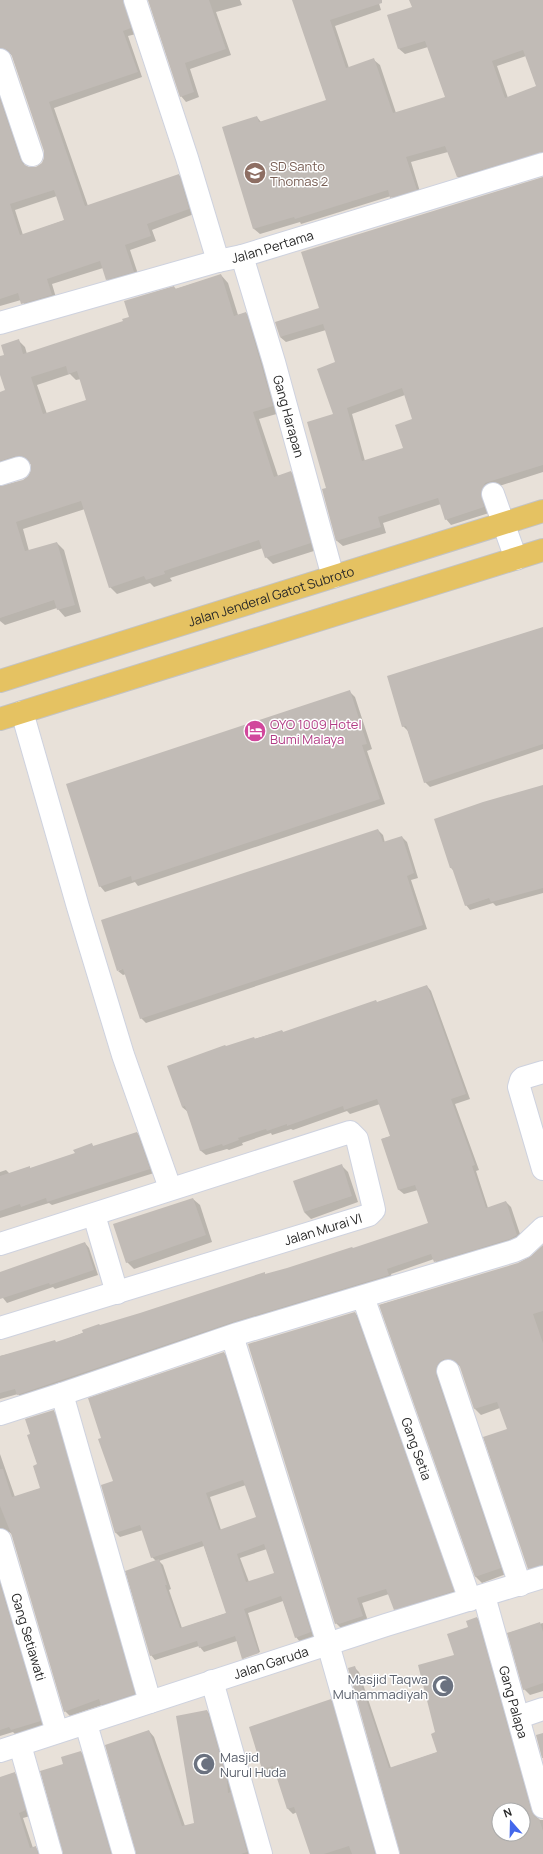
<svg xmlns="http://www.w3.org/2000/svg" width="543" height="1854" viewBox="0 0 543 1854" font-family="Manrope,sans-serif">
<rect width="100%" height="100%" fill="#e8e1d9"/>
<g fill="#0003" fill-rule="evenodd">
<path d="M0 0H130L136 34 128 36 142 77 54 108 88 206 179 175 184 181 194 214 152 230 156 241 130 250 139 277 113 285 107 279 103 268 52 284 57 301 28 309 21 300 0 306V90L25 166 30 168H37L42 164 45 158V151L12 55 9 53 0 55ZM57 196 65 220 23 235 15 210Z"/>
<path d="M149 0H240L242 5 216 12 231 55 190 69 199 97 186 102 181 96Z"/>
<path d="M293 0H378L381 10 335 26 349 68 374 60 380 65 396 113 446 98 428 47 405 54 399 49 413 8 410 0H543V158L463 182 458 177 448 152 411 162 421 195 397 203 391 196 301 224 300 222 260 234 254 229 257 117 261 122 327 101ZM526 56 537 87 508 98 497 66Z"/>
<path d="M543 178V472L490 489 489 513 451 525 446 519 441 504 383 523 386 533 343 546 337 541 323 490 328 489 337 362 326 330 286 342 280 337 321 308ZM405 395 413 420 404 449 365 461 352 414Z"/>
<path d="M221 275 228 283 238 315 246 313 253 320 280 413 259 419 278 476 291 472 298 479 317 550 273 564 266 557 263 548 170 578 172 581 154 587 150 583 117 594 110 587 85 509 23 529 29 551 57 543 64 550 81 612 65 617 57 608 5 625 0 621V487L23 481 29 477 32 470V464L23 463 0 471V393L6 391 0 372V358L5 356 18 340 25 347 27 354 124 322 174 287 176 289ZM70 374 76 380 81 379 88 400 47 414 37 385Z"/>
<path d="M543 628V749L430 787 425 782 408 731 403 726Z"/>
<path d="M350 692 355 697 372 749 367 751 385 804 138 886 135 882 105 892 100 886Z"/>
<path d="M543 786V893L496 906 493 903 470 910 466 905 455 872 451 868Z"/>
<path d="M378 830 383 835 385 843 402 837 407 842 418 878 411 880 427 929 146 1023 141 1018 126 974 123 975 118 971Z"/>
<path d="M427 986 431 991 470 1099 455 1104 479 1170 476 1171 488 1208 506 1202 511 1207 522 1240 439 1266 434 1259 391 1274 393 1280 23 1400 18 1394 0 1399V1356L57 1343 100 1326 353 1249 429 1224 418 1190 404 1194 399 1190 382 1139 391 1136 380 1104 350 1114 347 1111 293 1130 291 1129 272 1135 271 1133 242 1143 243 1145 229 1150 227 1149 206 1155 201 1151 188 1112 182 1107 226 1047 282 1031 284 1033Z"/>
<path d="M137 1133 141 1137 154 1173 52 1205 49 1203 0 1218V1172L6 1170 10 1174 29 1167 31 1169 76 1154 92 1145 94 1147Z"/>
<path d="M342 1166 348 1172 358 1202 311 1219 304 1212Z"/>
<path d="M193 1199 200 1205 212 1242 134 1269 127 1262Z"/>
<path d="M85 1243 89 1248 98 1275 55 1289 53 1287 7 1303 3 1298 0 1290V1273Z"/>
<path d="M543 1247V1571L534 1574 529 1568 508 1429 500 1408 481 1415 475 1409 461 1367 457 1364 450 1365 506 1574 482 1583 476 1577 380 1305 518 1264 532 1257Z"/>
<path d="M355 1313 360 1318 458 1596 400 1614 395 1609 389 1594 362 1603 368 1621 341 1628 336 1623Z"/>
<path d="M224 1353 228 1357 315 1637 300 1642 296 1637 283 1601 248 1613 260 1652 244 1657V1659L261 1654 263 1658 248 1663 243 1658 237 1641 204 1652 199 1646 155 1660 151 1655 156 1561 152 1557 143 1530 120 1537 116 1533 102 1486 114 1482ZM246 1485 257 1518 221 1530 210 1497ZM204 1546 227 1613 182 1628 169 1590 171 1589 163 1565 159 1561ZM267 1549 275 1574 249 1582 240 1558Z"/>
<path d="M53 1411 58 1416 139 1699 107 1709 102 1705 70 1716 65 1711 12 1534 9 1532 0 1533V1454L15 1497 42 1488 38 1465Z"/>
<path d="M0 1575 45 1726 16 1735 13 1732 0 1736Z"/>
<path d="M477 1618 482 1623 536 1816 540 1820H543V1854H401L354 1667 359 1672 391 1768 438 1752 437 1733 456 1656 469 1627ZM499 1810H523V1834H499Z"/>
<path d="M543 1623V1691L530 1695 524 1689 508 1633Z"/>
<path d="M331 1700 336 1705 378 1854H311L297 1812 293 1814 288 1809 276 1771 268 1774 263 1769Z"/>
<path d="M207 1711 212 1716 232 1785 233 1796 236 1799 251 1854H137L149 1731 154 1737 185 1826 195 1824Z"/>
<path d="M81 1752 86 1758 114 1854H64V1764Z"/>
<path d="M14 1773 20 1778 30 1816 23 1818 33 1848H36L41 1854H0V1778Z"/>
</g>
<g fill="#c1bbb6" fill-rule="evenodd">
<path d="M0 0H123L131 28 123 31 138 72 49 102 85 206 179 174 189 209 147 224 151 236 125 245 134 272 106 280 100 261 47 279 52 295 21 304 18 293 0 299V99L20 159 23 164 29 167H36L42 163 44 158V151L12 56 8 50 0 48ZM54 190 64 220 20 235 10 204Z"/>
<path d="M148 0H209L226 49 185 63 194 92 180 97Z"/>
<path d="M292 0H382V3L330 20 346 68 374 58 393 113 445 97 425 41 398 49 387 15 412 7 409 0H543V152L457 177 445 146 406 157 417 190 390 198 388 190 295 219 294 217 253 229 222 127 257 116 259 122 326 100ZM523 50 536 86 505 98 492 61Z"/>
<path d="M543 177V465L485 483 481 492 484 507 445 520 438 498 378 517 381 527 336 541 322 489 326 488 307 422 333 414 317 369 335 362 323 324 280 337 275 322 319 308 301 252ZM402 388 412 419 395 425 403 448 362 461 347 408Z"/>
<path d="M221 274 234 316 246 312 273 406 253 412 274 477 291 471 311 543 265 558 259 540 164 571 165 574 146 580 144 576 109 588 81 501 16 522 25 551 57 542 75 605 57 610 54 600 0 618V486L23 480 28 476 31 470V465L28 459 22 456H15L0 461V392L5 390 0 375V356L4 355 1 345 19 339 23 354 123 321 122 319 129 317 124 301 174 286 175 289ZM66 366 68 374 77 371 86 400 43 414 31 377Z"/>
<path d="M543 627V744L424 783 406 726 402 727 387 676Z"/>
<path d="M350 690 367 744 362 745 380 799 132 881 131 876 99 887 66 784Z"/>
<path d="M543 785V888L491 902 489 898 465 906 452 868H450L434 819 483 802Z"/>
<path d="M378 829 383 842 402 836 414 873 407 876 423 925 140 1019 123 969 117 971 101 920Z"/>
<path d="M427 985 466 1094 451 1099 475 1165 472 1166 486 1208 506 1201 517 1235 510 1239 434 1262 431 1254 387 1269 389 1275 233 1322 17 1395 15 1389 0 1393V1356L55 1340 56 1342 83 1333 82 1330 99 1324 100 1325 140 1313 265 1272V1274L287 1268 352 1247 353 1248 428 1223 415 1185 398 1190 381 1139 390 1136 377 1099 344 1110 343 1106 287 1126V1124L267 1131 266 1129 238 1138 239 1140 223 1146 222 1144 200 1151 185 1106 182 1107 167 1066 225 1045 226 1046 254 1037 255 1039 282 1030 283 1032 376 1000 377 1002Z"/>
<path d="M137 1132 150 1169 47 1202 46 1198 21 1207 20 1204 0 1211V1176L30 1166V1168L75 1153 73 1150 92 1143 93 1146Z"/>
<path d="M342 1164 352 1196 304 1212 293 1181Z"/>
<path d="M193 1198 206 1235 126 1263 113 1224Z"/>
<path d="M85 1242 94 1270 50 1285 49 1283 0 1299V1272Z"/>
<path d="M543 1245V1311L533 1314 543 1343V1565L528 1569 483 1437 507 1429 497 1402 474 1409 460 1367 457 1362 451 1359H444L439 1362 436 1368V1375L501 1568 475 1577 379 1305 518 1263 531 1256Z"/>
<path d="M355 1312 454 1591 394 1610 386 1589 357 1598 363 1616 339 1624 338 1623 335 1624 248 1344Z"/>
<path d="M224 1352 311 1632 295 1638 281 1596 244 1609 259 1653 242 1659 235 1636 199 1648 197 1641 150 1656 125 1571 159 1559 167 1585H165L180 1628 226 1613 202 1541 151 1558 140 1525 115 1533 101 1485 113 1481 98 1439 101 1438 88 1398ZM243 1480 256 1517 219 1530 206 1493ZM264 1544 274 1573 246 1582 237 1554Z"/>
<path d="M54 1410 135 1694 101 1705 99 1699 64 1712 12 1536 0 1506V1469H3L12 1497 40 1488 33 1466 37 1464 27 1435 30 1434 25 1419Z"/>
<path d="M0 1584 41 1721 11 1730 9 1727 0 1730Z"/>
<path d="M477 1617 531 1810 534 1816 539 1819 543 1831V1854H400L348 1668 355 1666 389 1768 437 1752 431 1734 435 1732 418 1665 454 1655 447 1634 468 1627 466 1621ZM499 1810H523V1834H499Z"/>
<path d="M540 1622 543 1632V1683L523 1690 507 1633Z"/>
<path d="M331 1699 375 1854H352L349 1846 324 1854H310L294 1807 287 1809 273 1766 262 1769 249 1727Z"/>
<path d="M207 1710 227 1779 228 1793 231 1792 247 1852 241 1854H136L105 1745 149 1730 182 1826 194 1823 176 1716Z"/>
<path d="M543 1733V1758H542L536 1735Z"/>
<path d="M81 1751 111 1854H63L40 1771 63 1764 61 1757Z"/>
<path d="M15 1772 26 1810 19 1813 30 1848 36 1846 38 1854H0V1777Z"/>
</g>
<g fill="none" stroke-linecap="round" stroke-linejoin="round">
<g stroke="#ced2df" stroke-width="24">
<g id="minor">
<path d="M135 0 187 158 218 261"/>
<path d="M0 60 32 155"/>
<path id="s1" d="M242 256 274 362 333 577"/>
<path id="s2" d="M0 323 218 261 242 256 543 164"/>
<path d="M0 474 19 468"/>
<path d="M493 494 516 559"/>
<path d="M22 712 78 907 123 1055 170 1188"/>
<path d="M543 1072 523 1078 521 1080 519 1087 543 1169"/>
<path d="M94 1215 117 1293"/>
<path d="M0 1244 350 1132 357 1139 373 1205 374 1210 369 1215 0 1328"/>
<path id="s3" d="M363 1297 470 1600"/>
<path d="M234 1342 328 1644 388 1854"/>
<path d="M448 1371 520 1585"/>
<path d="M62 1394 150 1702"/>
<path d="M0 1414 62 1394 237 1334 514 1251 523 1247 543 1228"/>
<path id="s4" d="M0 1540 57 1732"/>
<path id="s5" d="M484 1596 543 1807"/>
<path d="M212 1681 261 1854"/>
<path d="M528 1714 543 1709"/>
<path d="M86 1724 124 1854"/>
<path d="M20 1745 51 1854"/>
<path id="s6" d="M0 1751 386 1625 543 1577"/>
</g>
</g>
<g stroke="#c3c3c3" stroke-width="24">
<g id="major">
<path id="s7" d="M0 681 543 511"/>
<path d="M0 719 543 550"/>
</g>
</g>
<use href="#minor" stroke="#fff" stroke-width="22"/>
<use href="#major" stroke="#e5c262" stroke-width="22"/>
</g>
<defs>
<g id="school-disc" transform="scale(1.15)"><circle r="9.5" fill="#8d6e63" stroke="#fff"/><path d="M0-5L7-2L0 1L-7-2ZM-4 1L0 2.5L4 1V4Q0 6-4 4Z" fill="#fff"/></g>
<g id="hotel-disc" transform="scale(1.15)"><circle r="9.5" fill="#d1479c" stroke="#fff"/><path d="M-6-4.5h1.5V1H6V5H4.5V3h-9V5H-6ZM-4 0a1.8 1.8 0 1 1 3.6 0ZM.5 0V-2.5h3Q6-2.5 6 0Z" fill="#fff"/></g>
<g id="mosque-disc" transform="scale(1.15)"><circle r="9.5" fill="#6b7280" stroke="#fff"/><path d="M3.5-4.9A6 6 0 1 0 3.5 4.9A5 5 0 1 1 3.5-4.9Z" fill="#fff"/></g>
</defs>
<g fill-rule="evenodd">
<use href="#school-disc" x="255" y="173"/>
<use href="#hotel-disc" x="255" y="731"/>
<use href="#mosque-disc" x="443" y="1686"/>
<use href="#mosque-disc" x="204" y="1764"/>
</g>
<g text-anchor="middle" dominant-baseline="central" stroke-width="3" stroke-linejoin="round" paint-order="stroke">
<g font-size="13" fill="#785e54" stroke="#fff" text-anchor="start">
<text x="270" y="166">SD Santo<tspan x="270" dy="15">Thomas 2</tspan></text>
</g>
<g font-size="13" fill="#272727" stroke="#fff">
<text stroke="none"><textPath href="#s2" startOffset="283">Jalan Pertama</textPath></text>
<text stroke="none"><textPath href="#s1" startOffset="167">Gang Harapan</textPath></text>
<text stroke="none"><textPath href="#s7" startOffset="284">Jalan Jenderal Gatot Subroto</textPath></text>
<text transform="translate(323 1229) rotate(-17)">Jalan Murai VI</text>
<text stroke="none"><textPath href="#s3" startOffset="161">Gang Setia</textPath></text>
<text stroke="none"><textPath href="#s4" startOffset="101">Gang Setiawati</textPath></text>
<text stroke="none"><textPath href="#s6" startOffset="285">Jalan Garuda</textPath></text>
<text stroke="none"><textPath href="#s5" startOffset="110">Gang Palapa</textPath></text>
</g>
<g font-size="13" fill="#b23c85" stroke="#fff" text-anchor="start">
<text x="270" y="724">OYO 1009 Hotel<tspan x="270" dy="15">Bumi Malaya</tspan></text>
</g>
<g font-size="13" fill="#5b616d" stroke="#fff" text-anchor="end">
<text x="428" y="1679">Masjid Taqwa<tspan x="428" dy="15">Muhammadiyah</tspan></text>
<text x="220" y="1757" text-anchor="start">Masjid<tspan x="220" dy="15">Nurul Huda</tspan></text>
</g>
</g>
<g transform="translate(511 1822) rotate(340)"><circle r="19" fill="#ffffff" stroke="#a9a9a9"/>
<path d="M0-3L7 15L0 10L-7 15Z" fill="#4367eb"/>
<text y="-6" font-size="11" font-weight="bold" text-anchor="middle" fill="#272727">N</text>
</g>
</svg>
